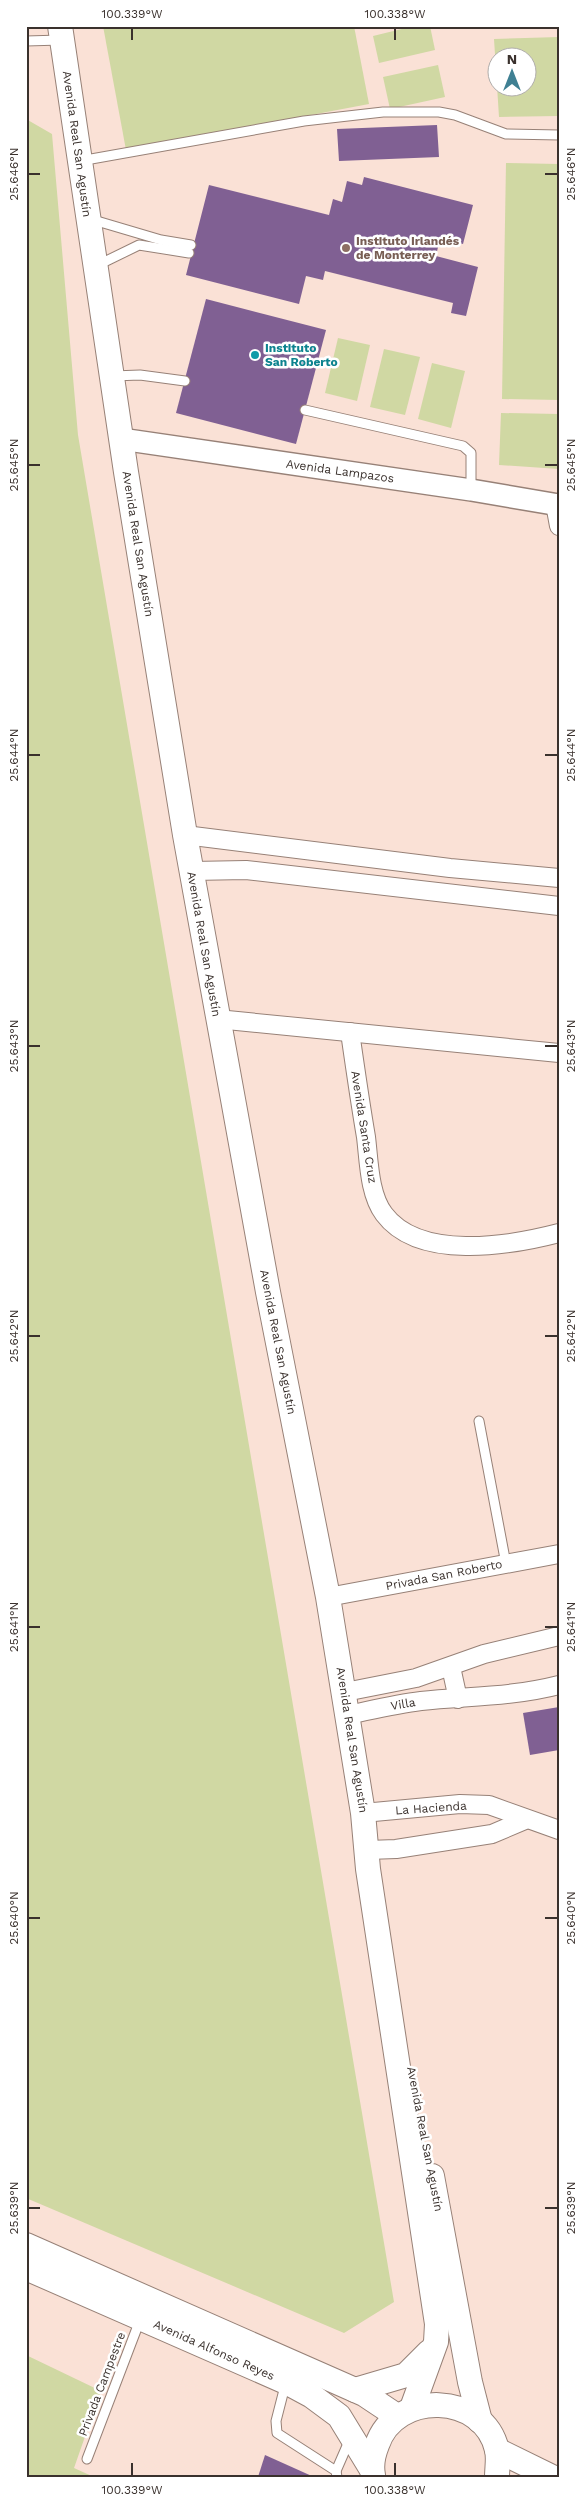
<svg xmlns="http://www.w3.org/2000/svg" width="585" height="2503" viewBox="0 0 585 2503" font-family="'Work Sans',sans-serif">
<rect width="100%" height="100%" fill="#fae1d6"/>
<g fill="#d0d8a3" fill-rule="evenodd">
<path d="M103 26H354L369 104 126 150Z"/>
<path d="M414 26H430L435 50 379 63 373 36Z"/>
<path d="M559 37V116L499 117 494 39ZM498 58H528V88H498Z"/>
<path d="M438 65 445 97 390 109 383 77Z"/>
<path d="M26 119 52 134 78 435 394 2302 344 2333 26 2198Z"/>
<path d="M506 163 559 164V400L502 399Z"/>
<path d="M338 338 370 345 357 401 325 393Z"/>
<path d="M384 349 420 357 405 415 370 407Z"/>
<path d="M432 363 465 371 451 428 418 419Z"/>
<path d="M501 413 559 414V469L499 465Z"/>
<path d="M26 2355 101 2391 74 2468 94 2477H26Z"/>
</g>
<g fill="#806093">
<path d="M437 125 439 157 339 161 337 129Z"/>
<path d="M364 177 473 205 463 244 440 238 436 256 478 267 466 316 451 313 453 303 325 271 323 280 306 276 299 304 186 275 209 185 329 215 333 199 342 202 347 181 362 185Z"/>
<path d="M206 299 326 330 296 444 176 413Z"/>
<path d="M559 1707V1750L530 1755 523 1713Z"/>
<path d="M265 2455 314 2477H258Z"/>
</g>
<g fill="none" stroke-linecap="round" stroke-linejoin="round">
<g stroke="#978177" stroke-width="11">
<g id="service">
<path d="M26 41 61 40"/>
<path d="M80 161 304 121 383 112H439L455 115 506 134 559 135"/>
<path d="M90 219 161 240 191 245"/>
<path d="M98 265 139 245 189 253"/>
<path d="M113 376 140 375 185 381"/>
<path d="M305 410 463 446 471 453V490"/>
<path d="M479 1421 506 1564"/>
<path d="M286 2382 276 2421 277 2433 336 2471 337 2477"/>
<path d="M87 2459 140 2320"/>
<path d="M336 2471 350 2439"/>
</g>
</g>
<g stroke="#978177" stroke-width="20">
<g id="minor">
<path d="M555 504 559 526"/>
<path d="M185 835 450 868 559 878"/>
<path d="M192 871 246 870 559 906"/>
<path d="M217 1019 559 1053"/>
<path d="M350 1032C355 1067 360 1102 366 1137 369 1161 369 1194 384 1214 419 1261 509 1246 559 1233"/>
<path d="M328 1597 559 1554"/>
<path d="M451 1667 458 1699"/>
<path d="M345 1692 416 1678 484 1654 559 1636"/>
<path d="M348 1715C372 1710 396 1704 421 1701 468 1696 512 1697 559 1685"/>
<path d="M363 1813 460 1804 489 1805 559 1830"/>
<path d="M368 1850 396 1849 492 1834 525 1820"/>
</g>
</g>
<g stroke="#978177" stroke-width="24">
<path id="tertiary" d="M121 439 471 490 559 505"/>
</g>
<g stroke="#978177" stroke-width="26">
<g id="secondary">
<path d="M60 26 126 472 185 835 268 1292 328 1597 363 1813 368 1869 437 2324 436 2342 412 2408"/>
<path d="M432 2176 470 2382 480 2421"/>
<path d="M26 2245 364 2394 397 2416"/>
<path d="M26 2268 286 2382 312 2396 339 2416 372 2470"/>
<path d="M355 2390 406 2375 429 2352"/>
<path d="M497 2450 552 2477"/>
<path d="M373 2475C371 2465 373 2455 377 2445 395 2390 484 2392 497 2450 499 2458 497 2468 497 2477"/>
</g>
</g>
<use href="#service" stroke="#fff" stroke-width="9"/>
<use href="#minor" stroke="#fff" stroke-width="18"/>
<use href="#tertiary" stroke="#fff" stroke-width="21"/>
<use href="#secondary" stroke="#fff" stroke-width="24"/>
</g>
<path fill="none" stroke="#3a312d" stroke-width="2" d="M132 28V40M395 28V40M28 174H40M545 174H558M28 465H40M545 465H558M28 755H40M545 755H558M28 1046H40M545 1046H558M28 1336H40M545 1336H558M28 1627H40M545 1627H558M28 1918H40M545 1918H558M28 2208H40M545 2208H558M132 2463V2476M395 2463V2476"/>
<circle fill="#8d6e63" stroke="#fff" stroke-width="2" cx="346" cy="248" r="5"/>
<circle fill="#0f9aa8" stroke="#fff" stroke-width="2" cx="255" cy="355" r="5"/>
<g text-anchor="middle" dominant-baseline="central" stroke-width="5" stroke-linejoin="round" paint-order="stroke">
<g font-size="12" fill="#3a312d" stroke="#fff">
<text transform="translate(77 144) rotate(82)">Avenida Real San Agustín</text>
<text transform="translate(340 471) rotate(8)">Avenida Lampazos</text>
<text transform="translate(138 544) rotate(81)">Avenida Real San Agustín</text>
<text transform="translate(204 944) rotate(80)">Avenida Real San Agustín</text>
<text transform="translate(364 1127) rotate(81)">Avenida Santa Cruz</text>
<text transform="translate(278 1342) rotate(79)">Avenida Real San Agustín</text>
<text transform="translate(444 1575) rotate(-11)">Privada San Roberto</text>
<text transform="translate(403 1704) rotate(-9)">Villa</text>
<text transform="translate(352 1740) rotate(81)">Avenida Real San Agustín</text>
<text transform="translate(431 1808) rotate(-4)">La Hacienda</text>
<text transform="translate(425 2139) rotate(79)">Avenida Real San Agustín</text>
<text transform="translate(214 2350) rotate(24)">Avenida Alfonso Reyes</text>
<text transform="translate(102 2384) rotate(-69)">Privada Campestre</text>
</g>
<g font-size="12" font-weight="bold" fill="#785e54" stroke="#fff" text-anchor="start">
<text x="356" y="241">Instituto Irlandés<tspan x="356" dy="14">de Monterrey</tspan></text>
</g>
<g font-size="12" font-weight="bold" fill="#0d838f" stroke="#fff" text-anchor="start">
<text x="265" y="348">Instituto<tspan x="265" dy="14">San Roberto</tspan></text>
</g>
</g>
<rect width="585" height="2503" fill="none" stroke="#ffffff" stroke-width="55"/>
<g transform="translate(512 72)"><circle r="24" fill="#ffffff" stroke="#b0adab"/>
<path d="M0-4L9 19L0 12L-9 19Z" fill="#3f8093"/>
<text y="-8" font-size="14" font-weight="bold" text-anchor="middle" fill="#3a312d">N</text>
</g>
<rect x="28" y="28" width="530" height="2448" fill="none" stroke="#3a312d" stroke-width="2"/>
<g font-size="12" text-anchor="middle" fill="#3a312d">
<text x="132" y="18">100.339°W</text>
<text x="395" y="18">100.338°W</text>
<text transform="translate(14 174) rotate(-90)" y="4">25.646°N</text>
<text transform="translate(571 174) rotate(-90)" y="4">25.646°N</text>
<text transform="translate(14 465) rotate(-90)" y="4">25.645°N</text>
<text transform="translate(571 465) rotate(-90)" y="4">25.645°N</text>
<text transform="translate(14 755) rotate(-90)" y="4">25.644°N</text>
<text transform="translate(571 755) rotate(-90)" y="4">25.644°N</text>
<text transform="translate(14 1046) rotate(-90)" y="4">25.643°N</text>
<text transform="translate(571 1046) rotate(-90)" y="4">25.643°N</text>
<text transform="translate(14 1336) rotate(-90)" y="4">25.642°N</text>
<text transform="translate(571 1336) rotate(-90)" y="4">25.642°N</text>
<text transform="translate(14 1627) rotate(-90)" y="4">25.641°N</text>
<text transform="translate(571 1627) rotate(-90)" y="4">25.641°N</text>
<text transform="translate(14 1918) rotate(-90)" y="4">25.640°N</text>
<text transform="translate(571 1918) rotate(-90)" y="4">25.640°N</text>
<text transform="translate(14 2208) rotate(-90)" y="4">25.639°N</text>
<text transform="translate(571 2208) rotate(-90)" y="4">25.639°N</text>
<text x="132" y="2494">100.339°W</text>
<text x="395" y="2494">100.338°W</text>
</g>
</svg>
